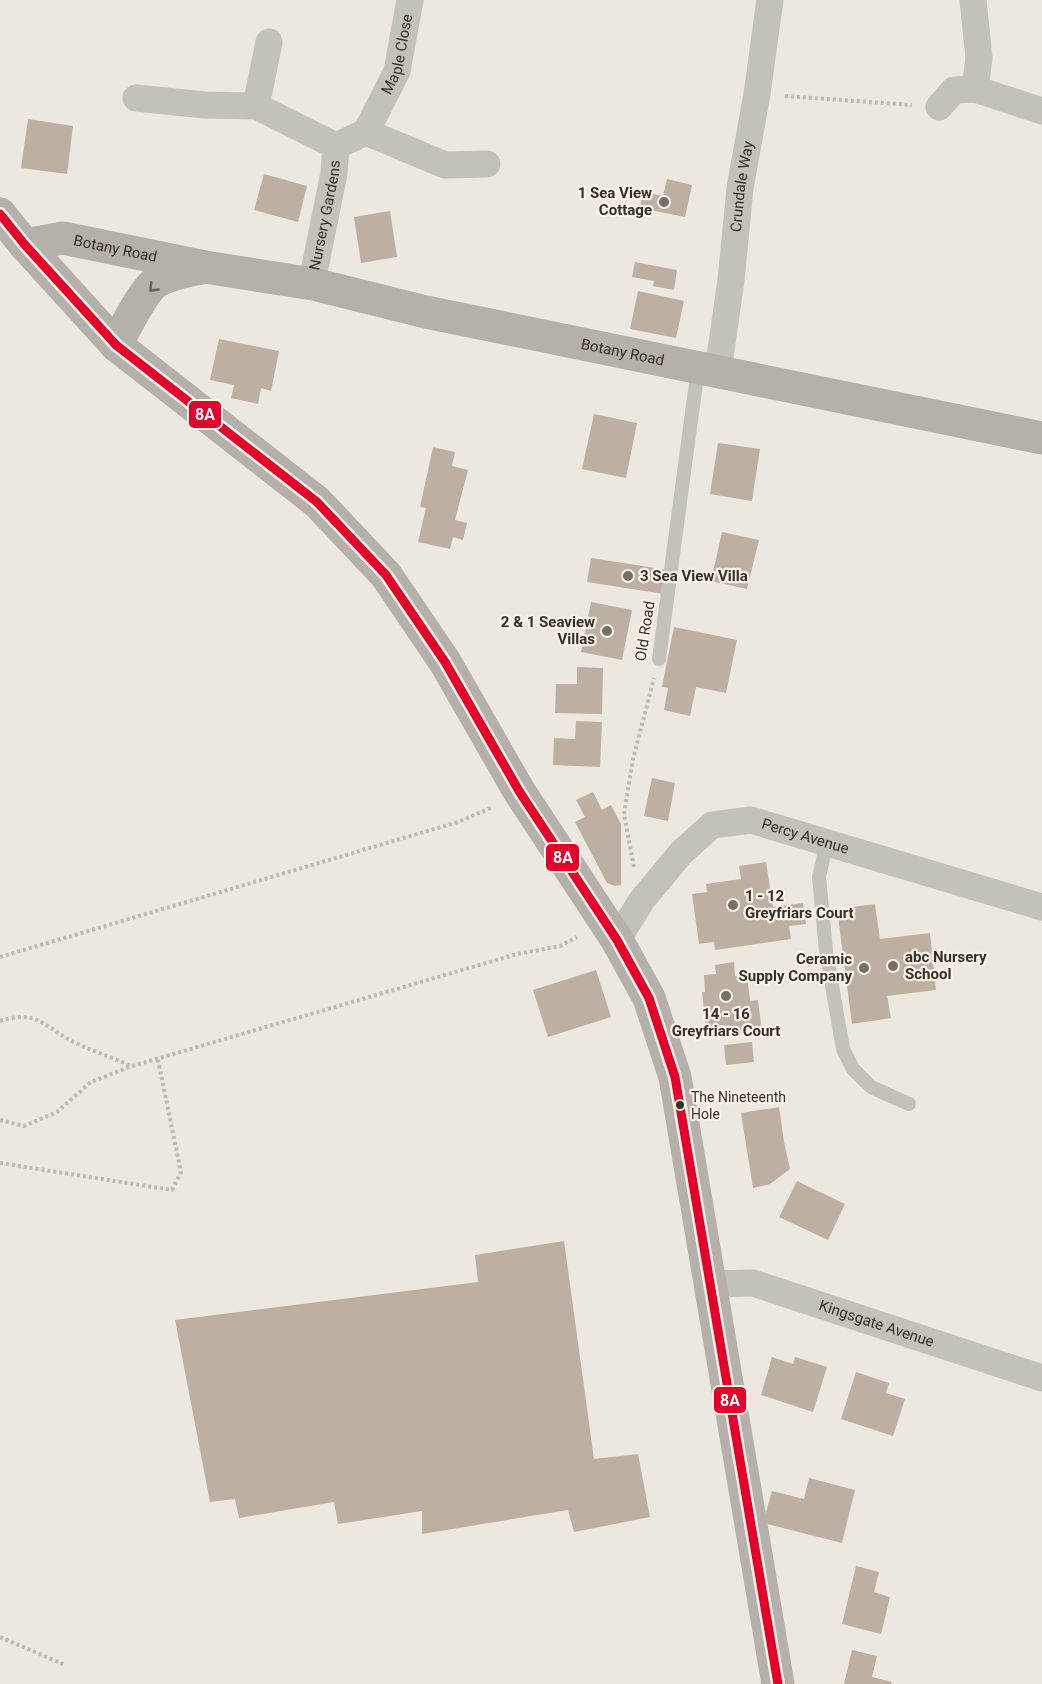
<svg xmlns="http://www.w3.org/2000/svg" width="1042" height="1684" viewBox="0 0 1042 1684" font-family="Roboto,sans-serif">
<rect width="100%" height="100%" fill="#ece8e0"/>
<g fill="#beafa3">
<path d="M28 119 73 126 67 174 21 168Z"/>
<path d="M264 174 307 186 298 222 254 210Z"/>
<path d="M667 179 692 185 685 217 640 208 643 192 663 196Z"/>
<path d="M390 211 397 257 361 263 354 217Z"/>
<path d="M635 262 677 270 674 290 653 286 654 281 632 277Z"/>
<path d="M638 291 684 301 676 338 630 329Z"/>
<path d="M219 339 279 351 271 391 261 388 258 404 231 398 234 385 210 380Z"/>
<path d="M594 414 637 423 626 478 582 469Z"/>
<path d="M718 443 760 449 752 501 710 494Z"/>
<path d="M433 447 455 452 452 466 468 470 455 520 467 523 463 540 453 537 450 549 418 542 426 508 420 507Z"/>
<path d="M722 532 759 540 747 589 711 581Z"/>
<path d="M591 558 668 570 664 594 587 582Z"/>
<path d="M591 602 632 610 622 660 581 652Z"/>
<path d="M674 627 737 640 726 693 696 687 690 716 664 710 668 688 662 687Z"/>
<path d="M577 667 603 668 602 714 555 713 556 684H577Z"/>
<path d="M576 721 602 722 600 767 553 765 554 738 575 739Z"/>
<path d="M652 778 675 783 668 821 644 816Z"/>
<path d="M593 792 602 810 611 805 621 824V885L615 886 607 883 575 822 585 817 576 800Z"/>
<path d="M766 862 773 907 803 903 806 924 789 926 791 939 715 950 714 942 699 944 692 894 707 892 706 884 741 879 739 866Z"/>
<path d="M875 904 880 939 930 933 936 990 887 996 891 1018 852 1024 837 909Z"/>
<path d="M734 962 735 976 747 975 750 1001 758 1000 762 1032 726 1036 725 1025 706 1027 702 992H705L704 975 716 974 715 965Z"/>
<path d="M596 970 611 1017 548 1037 533 990Z"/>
<path d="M752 1042 754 1062 726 1065 724 1045Z"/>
<path d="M779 1107 784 1142 790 1169 770 1184 753 1188 741 1113Z"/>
<path d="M797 1181 845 1204 828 1240 779 1217Z"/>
<path d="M564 1241 594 1459 638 1454 650 1517 574 1532 568 1510 422 1534V1511L338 1524 334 1502 239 1518 235 1499 210 1502 175 1320 478 1282 475 1255Z"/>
<path d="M772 1357 793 1364 795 1357 827 1367 813 1412 761 1395Z"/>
<path d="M856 1372 889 1383 886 1393 905 1399 893 1436 841 1419Z"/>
<path d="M809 1478 855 1490 842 1543 763 1523 772 1491 804 1499Z"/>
<path d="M856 1566 879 1572 874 1592 890 1597 881 1634 842 1624Z"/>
<path d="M852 1650 877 1656 872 1677 892 1682 891 1684H844Z"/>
</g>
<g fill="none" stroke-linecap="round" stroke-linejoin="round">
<g stroke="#bdb9b2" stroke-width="4" stroke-dasharray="3 3" stroke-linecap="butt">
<path d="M785 96 912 105"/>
<path d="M634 867 624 814 633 759 654 678"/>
<path d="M0 957 458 822 493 807"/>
<path d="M0 1021C40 1008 46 1030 78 1044 95 1052 114 1058 131 1066"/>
<path d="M0 1120 24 1126 57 1112 91 1082 132 1066 517 954 560 946 577 937"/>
<path d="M0 1163 172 1190 181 1172 158 1060"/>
<path d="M0 1637 65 1665"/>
</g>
<g stroke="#c4c0ba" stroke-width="14">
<path d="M659 659 696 383 707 372"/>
<path d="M827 842 819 877 826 951 843 1049 853 1069 871 1087 909 1104"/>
</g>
<g stroke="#c4c0ba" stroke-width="27">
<path d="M973 0 979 58 975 89"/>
<path d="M136 98 205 105 256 106 336 146"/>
<path d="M256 106 269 42"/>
<path d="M939 107 954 90 975 89 1042 111"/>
<path d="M366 132 445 165 487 164"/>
<path id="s1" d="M313 284 315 267 334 173 336 146 366 132 397 71 410 0"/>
<path id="s2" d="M709 370 720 357 731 280 740 188 757 94 770 0"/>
<path id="s3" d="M617 940 642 900 681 853 712 825 751 820 1042 907"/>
<path id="s4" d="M709 1284 753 1283 1042 1378"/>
</g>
<g stroke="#b5b0aa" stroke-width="33">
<path d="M0 214 25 245 116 345 317 502 386 575 445 662 519 791 617 940 649 998 675 1077 778 1684"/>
<path id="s5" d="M25 245 63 238 205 267 313 284 426 312 1042 438"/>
<path d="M116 345C124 330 143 291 156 282 169 274 186 271 201 268"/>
</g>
<g stroke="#f8f3e8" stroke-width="14">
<path id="bus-1" d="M0 214 25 245 116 345 317 502 386 575 445 662 519 791 617 940 649 998 675 1077 778 1684"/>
</g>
<use href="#bus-1" stroke="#e4002b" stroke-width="9"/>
</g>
<defs><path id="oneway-chevron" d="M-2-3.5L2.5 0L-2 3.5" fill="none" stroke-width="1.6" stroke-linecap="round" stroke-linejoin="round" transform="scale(1.5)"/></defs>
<use stroke="#68625c" href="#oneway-chevron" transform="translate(153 288) rotate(134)"/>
<g fill="#756f68" stroke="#f8f3e8" stroke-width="2">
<circle cx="664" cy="202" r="6"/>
<circle cx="628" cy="576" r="6"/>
<circle cx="607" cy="631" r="6"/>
<circle cx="733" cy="905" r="6"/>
<circle cx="893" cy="966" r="6"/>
<circle cx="864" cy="968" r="6"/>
<circle cx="726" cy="996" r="6"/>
</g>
<circle fill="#352e28" stroke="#f8f3e8" stroke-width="2" cx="680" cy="1105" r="5"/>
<g text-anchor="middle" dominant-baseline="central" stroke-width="4.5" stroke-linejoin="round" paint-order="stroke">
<g font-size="14" fill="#352e28" stroke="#f8f3e8" text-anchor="start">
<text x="691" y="1097">The Nineteenth<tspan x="691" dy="17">Hole</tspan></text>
</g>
<g font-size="15" fill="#352e28" stroke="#f8f3e8">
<text stroke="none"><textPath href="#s1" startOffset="258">Maple Close</textPath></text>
<text stroke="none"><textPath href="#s2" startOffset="189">Crundale Way</textPath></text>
<text stroke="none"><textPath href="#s1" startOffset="70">Nursery Gardens</textPath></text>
<text stroke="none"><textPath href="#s5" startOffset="92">Botany Road</textPath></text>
<text stroke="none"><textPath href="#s5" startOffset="610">Botany Road</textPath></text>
<text transform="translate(645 631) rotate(-81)">Old Road</text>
<text stroke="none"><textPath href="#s3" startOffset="246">Percy Avenue</textPath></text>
<text stroke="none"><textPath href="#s4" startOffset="174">Kingsgate Avenue</textPath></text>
</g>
<g font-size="15" font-weight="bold" fill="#352e28" stroke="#f8f3e8" text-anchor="end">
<text x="652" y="193">1 Sea View<tspan x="652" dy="17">Cottage</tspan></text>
<text x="640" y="576" text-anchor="start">3 Sea View Villa</text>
<text x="595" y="622">2 &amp; 1 Seaview<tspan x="595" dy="17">Villas</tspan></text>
<text x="745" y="896" text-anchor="start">1 - 12<tspan x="745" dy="17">Greyfriars Court</tspan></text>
<text x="905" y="957" text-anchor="start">abc Nursery<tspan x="905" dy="17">School</tspan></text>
<text x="852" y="959">Ceramic<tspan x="852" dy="17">Supply Company</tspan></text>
<text x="726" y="1014" text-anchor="middle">14 - 16<tspan x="726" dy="17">Greyfriars Court</tspan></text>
</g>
</g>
<g stroke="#f8f3e8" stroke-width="2">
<rect x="188" y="400" width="34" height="29" rx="6" fill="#e4002b"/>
<rect x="545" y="843" width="35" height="29" rx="6" fill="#e4002b"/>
<rect x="713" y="1386" width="34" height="28" rx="6" fill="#e4002b"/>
</g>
<g font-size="16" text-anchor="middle" font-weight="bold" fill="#fff">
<text x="205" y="420">8A</text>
<text x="563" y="863">8A</text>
<text x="730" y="1406">8A</text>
</g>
</svg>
